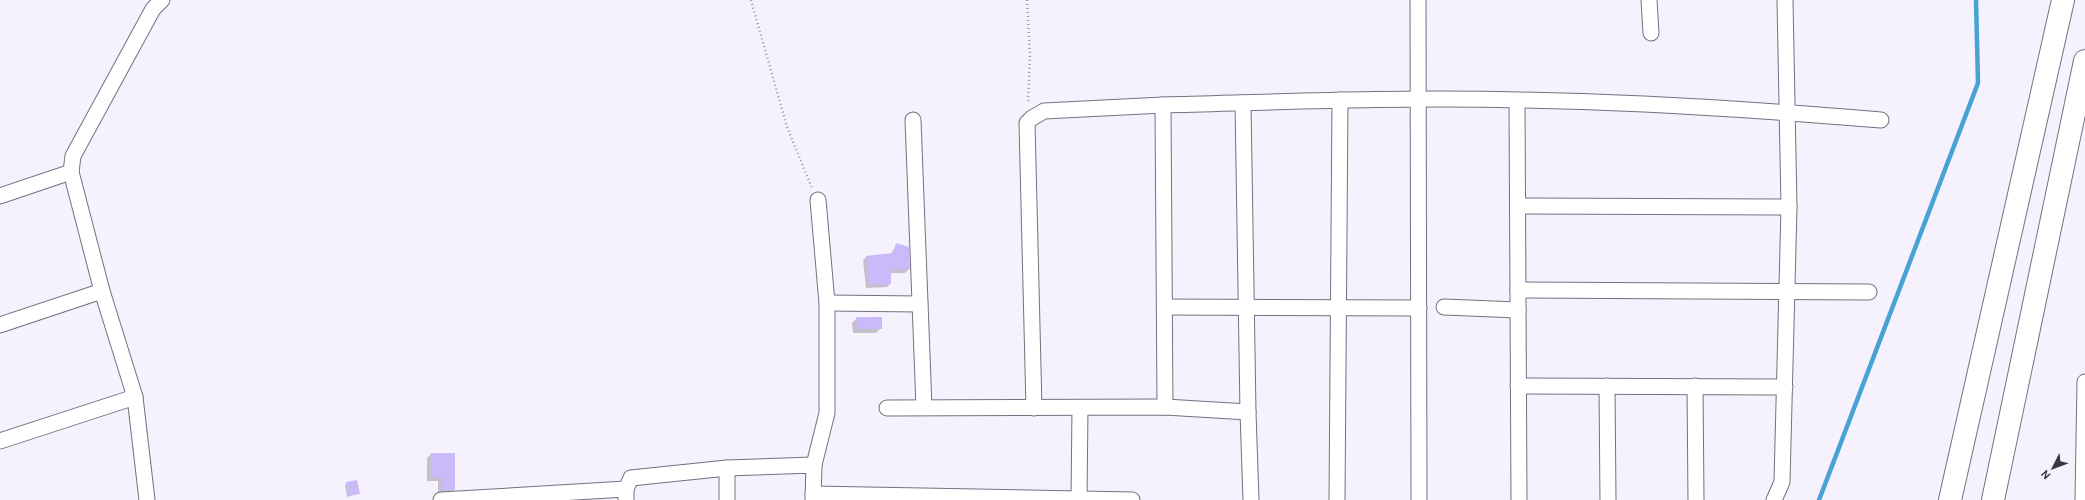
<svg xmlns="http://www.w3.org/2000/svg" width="2085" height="500" viewBox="0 0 2085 500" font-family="Cabin,sans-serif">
<rect width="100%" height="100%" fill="#f5f2fe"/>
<g fill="#0003">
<path d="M897 244 909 269 905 273H890V284L887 287 866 288 863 260 866 257 891 254Z"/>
<path d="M857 318 881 328 876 333H853L852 323Z"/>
<path d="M431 454 454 490 449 494H438V481H427V458Z"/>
<path d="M347 483 359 493 347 497 345 485Z"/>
</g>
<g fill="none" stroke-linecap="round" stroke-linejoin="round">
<path stroke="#48a2d3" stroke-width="4.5" d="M1819 500 1978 83 1976 0"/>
</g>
<g fill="#c9bafa">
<path d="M896 243 909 247 910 269 891 270V284L869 285 866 256 893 253Z"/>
<path d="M856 317H882V329H857Z"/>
<path d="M431 453H455V490H442V477H431Z"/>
<path d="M357 480 360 494 349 496 346 482Z"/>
</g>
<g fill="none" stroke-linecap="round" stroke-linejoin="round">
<g stroke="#747082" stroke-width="17">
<g id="minor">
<path d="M1418 0 1419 500"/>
<path d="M1649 0 1651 33"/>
<path d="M1517 100 1519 500"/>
<path d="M1243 103 1248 412 1251 500"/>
<path d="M1163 105C1281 102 1399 97 1517 100 1638 102 1760 110 1881 120"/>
<path d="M913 120 924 407"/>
<path d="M0 196 71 172"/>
<path d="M1518 206 1789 207"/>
<path d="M1518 290 1869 292"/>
<path d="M827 303 920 304"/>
<path d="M1165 307 1419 308"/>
<path d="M1444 307 1518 310"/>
<path d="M0 325 102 291"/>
<path d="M1518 386 1785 387"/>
<path d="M1607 386 1608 500"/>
<path d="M1695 386 1696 500"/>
<path d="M887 408 1165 407 1248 412"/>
<path d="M1034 408 1027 123 1032 118 1044 111 1163 105 1165 407"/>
<path d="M0 441 135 397"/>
<path d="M814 465 827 413V303L818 200"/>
<path d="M727 468 814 465 813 500"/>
<path d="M813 494 1132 500"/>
<path d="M147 500 135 397 102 291 71 172 73 156 153 9 162 0"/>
<path d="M441 500 626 489"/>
<path d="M626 500V489L631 478 727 468V500"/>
<path d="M1079 500 1080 408"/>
<path d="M1337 500 1340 100"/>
<path d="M1774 500 1782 482 1789 207 1785 0"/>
<path d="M2083 500 2085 382"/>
</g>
</g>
<g stroke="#747082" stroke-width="24">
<g id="primary">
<path d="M1950 500 2063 0"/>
<path d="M1993 500 2085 61"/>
</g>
</g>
<g stroke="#9b99a3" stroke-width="2.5" stroke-dasharray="1 3" stroke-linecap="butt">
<path d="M751 0 787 127 812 188"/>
<path d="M1027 0 1030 55 1028 103"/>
</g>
<use href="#minor" stroke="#fff" stroke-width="15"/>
<use href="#primary" stroke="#fff" stroke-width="22"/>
</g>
<g transform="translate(2053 468) rotate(228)" stroke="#f5f2fe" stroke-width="3" paint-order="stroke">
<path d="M0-3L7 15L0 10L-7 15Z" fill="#38363f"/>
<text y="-6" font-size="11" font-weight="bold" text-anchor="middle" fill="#38363f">N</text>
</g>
</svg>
